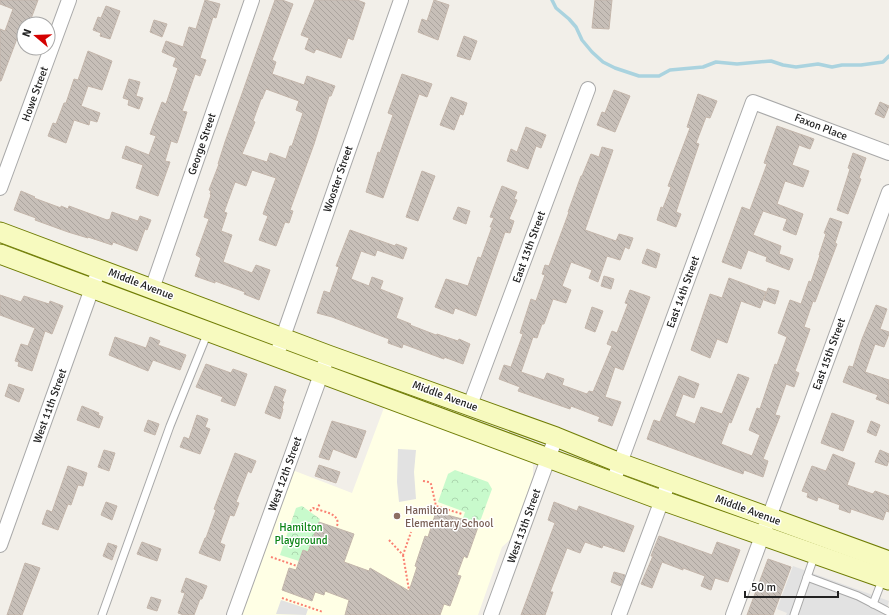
<svg xmlns="http://www.w3.org/2000/svg" width="889" height="615" viewBox="0 0 889 615" font-family="Signika,sans-serif">
<defs>
<pattern id="park-crowns" width="20" height="18" patternUnits="userSpaceOnUse"><rect width="20" height="18" fill="#c8facc"/><path d="M2 6a3 3 0 1 1 6 0M12 15a3 3 0 1 1 6 0" fill="none" stroke="#acd6af"/></pattern>
<pattern id="building-back-hatch" width="6" height="6" patternUnits="userSpaceOnUse"><rect width="6" height="6" fill="#c7bfb8"/><path d="M-1 5l2 2M0 0l6 6M5-1l2 2" fill="none" stroke="#aba49e"/></pattern>
</defs>
<rect width="100%" height="100%" fill="#f2efe9"/>
<path fill="#ffffe5" d="M385 405 531 461 533 465V476L512 538 502 547 478 615H240L292 466 295 471 352 493Z"/>
<g fill="url(#park-crowns)">
<path d="M455 470 488 482 492 489 478 527 462 521 465 512 438 502 448 474Z"/>
<path d="M302 506 320 519 311 544V553L303 550 299 561 280 555 296 508Z"/>
</g>
<g fill="#e2e2e2">
<path d="M398 449 416 450 414 472 416 499 399 502 397 482Z"/>
<path d="M793 566 889 601 885 615H786L787 613 777 609Z"/>
<path d="M281 600 308 609 306 615 276 614Z"/>
</g>
<g fill="none" stroke-linecap="round" stroke-linejoin="round">
<path stroke="#aad3df" stroke-width="3.5" d="M552 0 556 8 569 19 576 27 582 40 592 52 603 62 615 68 639 76H659L670 70 703 67 716 62 737 64 771 61 783 65 796 67 818 64 832 67 842 65H861L883 62 889 56"/>
</g>
<g fill="url(#building-back-hatch)" stroke="#c4b6ab" fill-rule="evenodd">
<path d="M0 0H38L29 24H24V29L21 28 1 81H0V29L5 31 13 9 0 4Z"/>
<path d="M205 0 220 4 216 18 213 17 200 58 206 60 200 76 195 74 182 111 187 112 177 143 171 141 165 161 170 162 158 196 136 188 143 165 122 158 126 146 149 155 156 136 150 134 162 102 166 104 178 68 173 66 176 58 162 52 166 41 183 47 189 27 196 29Z"/>
<path d="M275 0H282L293 4 272 60 276 62 272 74 304 85 307 76 335 86 331 96H329L314 144 290 210 293 211 289 223 285 222 276 246 259 240 268 216 263 214 276 178 252 170 246 186 235 182 224 212 227 213 221 231 232 235 223 262 252 273 256 265 270 270 259 300 244 294 245 292 215 281V283L195 276 201 258 196 255 209 219 204 217 211 195 210 194 211 191 209 190 219 164H218L225 142ZM266 89 299 101 296 110 303 113 292 146H290L286 159 270 153 267 162 242 154 255 122 253 121 261 99H262Z"/>
<path d="M315 0H357L365 3 353 40 348 38 341 58 316 49 314 53 305 49 309 38 301 35Z"/>
<path d="M434 0 449 5 438 40 418 32 422 19 427 21Z"/>
<path d="M595 0H612L609 29 592 28Z"/>
<path d="M106 6 120 11 110 39 100 36 101 33 93 30 98 17 101 18Z"/>
<path d="M154 20 167 24 162 37 150 32Z"/>
<path d="M464 36 477 41 470 60 457 56Z"/>
<path d="M88 51 112 61 102 90 88 86 81 106 100 113 97 122 90 120 89 125 74 120 66 143 48 136 53 123 56 124 64 103H66L74 79 78 80Z"/>
<path d="M402 74 432 84 427 97 419 94 383 198 366 192 378 152 380 153 393 115 388 113Z"/>
<path d="M129 79 140 82 136 96 143 98 139 109 128 105 129 100 123 98Z"/>
<path d="M614 90 630 96 615 132 597 125 602 112 605 113Z"/>
<path d="M698 94 717 101 710 118 706 117 696 143 699 144 676 212 681 214 676 227 657 220 661 207 663 208 671 187 668 186 690 128 687 127Z"/>
<path d="M451 97 467 103 463 115 460 114 454 130 440 125Z"/>
<path d="M880 102 889 106 884 118 875 114Z"/>
<path d="M777 126 814 139 810 149 799 145 792 165 809 171 803 187 785 181 777 204 803 214 796 235 783 230 787 219 763 211 753 235 781 246 779 254 793 259 789 270 766 261 767 257 748 250 741 269 722 262 742 207 750 210 767 164 764 163Z"/>
<path d="M526 127 546 135 541 148 536 146 528 169 507 161 511 149 517 152Z"/>
<path d="M602 147 613 150 585 230 616 241 619 234 633 238 629 249 625 247 620 260 607 256 598 282 589 278 592 270 571 262 562 286 571 290 566 303 553 299 544 324H542L537 338 533 337 521 372 544 380 547 373 564 379 562 385 587 394 589 391 593 392 612 346 607 344 612 331 617 333 628 304 625 303 630 290 650 297 623 370 615 367 605 397 621 402 612 426 598 421 600 417 571 406 570 409 518 391 520 387 499 379 504 365 511 367 523 334 520 333 531 299 536 301 545 275 542 274 545 265 549 266 569 212H568L581 176H582L591 154 599 157Z"/>
<path d="M853 153 866 158 859 178 861 179 848 214 837 210 850 169 848 168Z"/>
<path d="M422 171 435 176 418 221 406 217Z"/>
<path d="M502 186 517 192 514 199 517 200 509 219 514 221 510 233 505 232 476 316 455 308 453 314 435 307 446 279 468 286 478 257 481 258 492 227H490L494 218 490 217Z"/>
<path d="M21 191 35 197 34 198 61 208V206L68 209 69 206 107 220 110 219 112 212 138 221 140 216 151 220 147 230 145 229 137 251 113 242 112 245 88 237V238L68 232 35 220 36 218 14 210Z"/>
<path d="M458 207 470 211 466 224 453 219Z"/>
<path d="M830 218 842 222 835 243 837 244 815 302 813 301 804 327 810 329 795 371 799 373 794 387 786 384 775 415 780 416 763 459 768 461 763 477 744 470 743 474 647 439 654 420 660 422 679 376 699 384 694 398 683 394 675 416 695 424 701 407 722 414 738 374 749 378 731 423 729 422 721 444 752 456 760 435 749 430 757 408 760 409 775 364 777 365 787 337 778 333 790 300 801 304 809 281 811 282 820 255H819L826 234 824 233Z"/>
<path d="M350 230 395 246 396 244 407 248 403 259 377 250 375 256 361 251 351 279 369 286 372 277 383 281 380 289 403 298 396 318 411 324 410 325 436 335 437 334 458 341 459 339 470 344 463 364 444 357V359L403 344 402 348 388 343 389 339 332 317 317 313 324 291 330 293 339 267 336 266Z"/>
<path d="M647 249 660 254 656 268 642 263Z"/>
<path d="M604 276 614 279 611 289 601 286Z"/>
<path d="M729 278 766 292 760 308 741 301 727 343 717 339 710 358 691 350 710 294 722 298Z"/>
<path d="M768 288 779 291 775 304 764 300Z"/>
<path d="M0 295 21 302 24 296 49 304 50 301 63 306 52 334 45 331 32 371 18 366 19 362 15 361 21 344 28 346 35 328 0 315Z"/>
<path d="M876 305 887 309 880 329 889 332V334L884 347 875 344 865 372 889 380V404L876 399 878 395 843 382 849 366 853 367 862 339Z"/>
<path d="M592 307 603 311 595 332 585 328Z"/>
<path d="M115 337 146 348 150 337 160 341 158 345 186 355 180 370 153 360 148 371 109 355Z"/>
<path d="M206 364 231 373 233 369 247 374 235 406 221 401 223 397 196 387Z"/>
<path d="M9 384 24 389 19 402 5 396Z"/>
<path d="M275 386 286 390 282 401 284 402 282 408 283 409 280 419 265 413Z"/>
<path d="M82 406 99 413 98 415 103 417 99 428 77 420Z"/>
<path d="M832 413 854 421 843 451 821 443Z"/>
<path d="M197 415 208 419 205 427 210 429 200 454 180 447 184 437 189 439Z"/>
<path d="M148 420 159 424 155 435 144 431Z"/>
<path d="M332 421 366 431 356 458 333 449 329 460 319 457Z"/>
<path d="M871 421 880 425 876 436 867 432Z"/>
<path d="M104 450 115 453 109 471 98 467Z"/>
<path d="M880 450 889 454V460L887 466 875 462Z"/>
<path d="M235 453 256 461 251 473 248 471 236 502 239 503 234 516 230 515 220 543 225 545 220 561 199 553 205 538H206L216 510 214 509Z"/>
<path d="M833 454 855 463 847 485 873 494 875 491 889 496V512L886 511 883 520 851 509 850 513 839 509 840 505 818 497 817 501 807 497 808 493 802 491 812 466 826 471Z"/>
<path d="M319 465 340 472 336 483 315 476Z"/>
<path d="M68 466 87 473 83 486 78 485 71 505 68 504 58 530 42 524 47 510 52 512Z"/>
<path d="M106 502 117 506 112 520 101 515Z"/>
<path d="M554 502 577 511 579 506 634 526 624 552 603 545 602 548 585 542 580 553 567 548 550 592H553L545 615H521L555 523 548 520Z"/>
<path d="M436 512 462 519V521L478 527 467 558 464 556 457 575 461 576 450 606 444 604 440 615H345L349 600 325 591 324 595 315 592 312 601 282 590 289 568 296 570 303 550 308 552 319 522 354 534 344 562 369 571 370 568 409 591 417 567 415 566 425 536 428 537Z"/>
<path d="M659 536 712 555 717 542 740 550 728 582 715 578 711 590 701 586 705 576 683 568V570L662 562 652 588 641 584 653 556H651Z"/>
<path d="M142 542 161 549 157 561 137 554Z"/>
<path d="M108 543 117 546 112 560 103 556Z"/>
<path d="M768 559 791 567 773 615H747Z"/>
<path d="M25 563 40 568 22 615H7Z"/>
<path d="M614 572 625 575 621 586 611 582Z"/>
<path d="M186 578 207 586 202 599H200L194 615H184L178 613 185 593 181 592Z"/>
<path d="M151 597 161 600 157 611 147 608Z"/>
</g>
<g fill="none" stroke-linecap="round" stroke-linejoin="round">
<g stroke="#a9a9a9" stroke-width="9">
<g id="service">
<path d="M807 577 858 596 889 612"/>
<path d="M873 604 883 578"/>
<path d="M102 615 170 426 208 332"/>
<path d="M794 615 815 554"/>
</g>
</g>
<g stroke="#a9a9a9" stroke-width="16">
<g id="minor">
<path d="M0 188 69 0"/>
<path d="M152 289 252 0"/>
<path d="M276 357 401 0"/>
<path d="M470 405 588 89"/>
<path d="M613 482 753 102 889 153"/>
<path d="M0 545 95 280"/>
<path d="M234 615 328 355"/>
<path d="M491 615 556 437"/>
<path d="M619 615 669 481"/>
<path d="M733 615 889 192"/>
</g>
</g>
<g stroke="#707d05" stroke-width="21">
<g id="secondary">
<path d="M0 232 328 355 556 437 620 463 889 561"/>
<path d="M0 254 661 500 889 580"/>
</g>
</g>
<g stroke="#fa8072" stroke-width="2" stroke-dasharray="2 2" stroke-linecap="butt">
<path d="M423 481 429 482 431 484 436 506 462 514"/>
<path d="M317 510 320 503"/>
<path d="M310 511 313 508C323 512 341 513 337 526"/>
<path d="M389 540 403 555 411 532"/>
<path d="M403 555 409 590"/>
<path d="M271 557 297 566"/>
<path d="M282 598 323 612"/>
</g>
<use href="#service" stroke="#fff" stroke-width="7"/>
<use href="#minor" stroke="#fff" stroke-width="14"/>
<use href="#secondary" stroke="#f7fabf" stroke-width="19"/>
</g>
<circle fill="#8d6e63" stroke="#fff" stroke-width="1.5" cx="397" cy="516" r="4"/>
<g text-anchor="middle" dominant-baseline="central" stroke-width="3" stroke-linejoin="round" paint-order="stroke">
<g font-size="11" fill="#222" stroke="#fff">
<text transform="translate(35 94) rotate(-70)">Howe Street</text>
<text transform="translate(821 127) rotate(21)">Faxon Place</text>
<text transform="translate(202 144) rotate(-71)">George Street</text>
<text transform="translate(338 179) rotate(-71)">Wooster Street</text>
<text transform="translate(529 247) rotate(-70)">East 13th Street</text>
<text transform="translate(141 284) rotate(21)">Middle Avenue</text>
<text transform="translate(683 292) rotate(-70)">East 14th Street</text>
<text transform="translate(829 354) rotate(-70)">East 15th Street</text>
<text transform="translate(445 396) rotate(20)">Middle Avenue</text>
<text transform="translate(50 406) rotate(-70)">West 11th Street</text>
<text transform="translate(285 474) rotate(-70)">West 12th Street</text>
<text transform="translate(748 510) rotate(20)">Middle Avenue</text>
<text transform="translate(524 526) rotate(-70)">West 13th Street</text>
</g>
<g font-size="11" fill="#785e54" stroke="#fff" text-anchor="start">
<text x="405" y="510">Hamilton<tspan x="405" dy="13">Elementary School</tspan></text>
</g>
<g font-size="11" fill="#0c8416" stroke="#fff">
<text x="301" y="527">Hamilton<tspan x="301" dy="13">Playground</tspan></text>
</g>
</g>
<g transform="translate(36 36) rotate(289)"><circle r="19" fill="#ffffff" stroke="#a7a7a7"/>
<path d="M0-3L7 15L0 10L-7 15Z" fill="#d40000"/>
<text y="-6" font-size="11" font-weight="bold" text-anchor="middle" fill="#222222">N</text>
</g>
<path d="M745 591v6h93v-6" fill="none" stroke="#222222" stroke-width="2"/>
<text x="751" y="591" font-size="12" fill="#222222" stroke="#ffffff" stroke-width="3" paint-order="stroke">50 m</text>
</svg>
